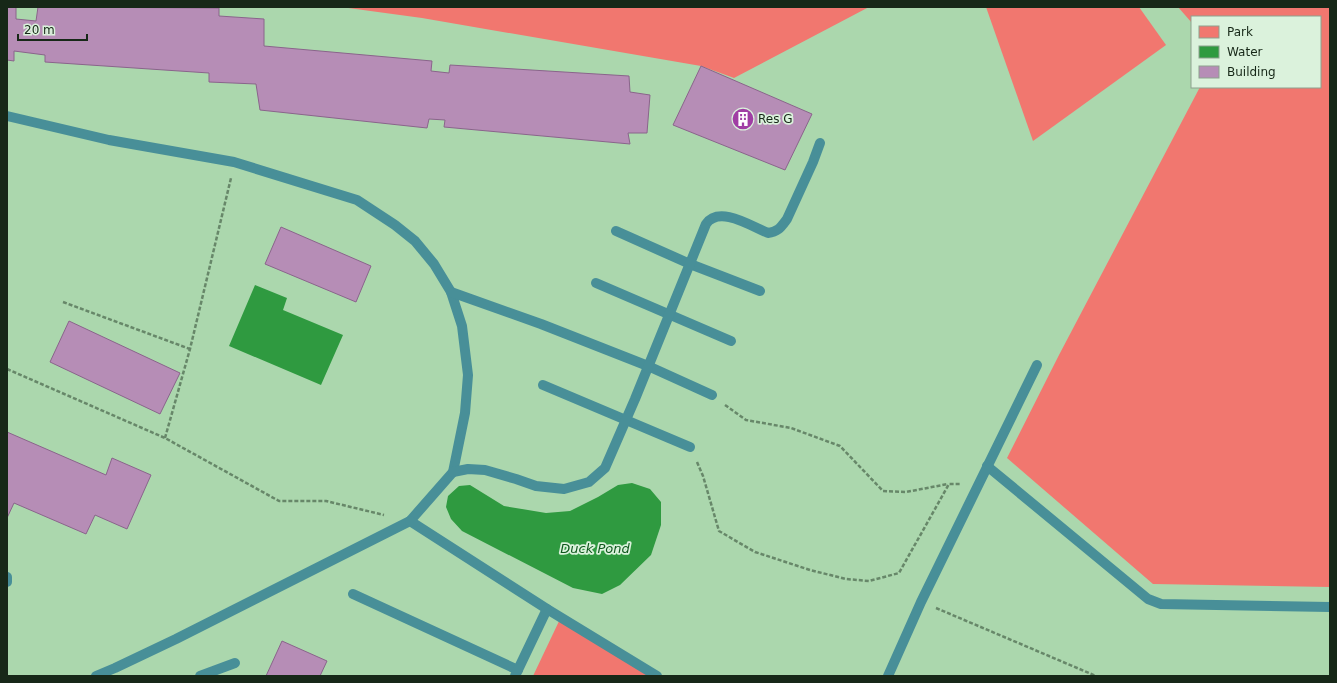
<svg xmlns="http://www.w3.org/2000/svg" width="1337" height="683" viewBox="0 0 1337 683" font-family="'DejaVu Sans',sans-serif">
<rect width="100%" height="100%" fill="#abd7ad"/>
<g fill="#f1776f">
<path d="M341 7H869L734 78 701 66 422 18Z"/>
<path d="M986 7H1139L1166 45 1033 141Z"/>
<path d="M1178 7H1330V587L1153 584 1007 458 1059 355 1200 87H1320V17H1192V23Z"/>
<path d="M561 617 650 676H533Z"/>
</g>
<g fill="#2f9a40">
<path d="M255 285 287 298 283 310 343 335 321 385 229 346Z"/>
<path d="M632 483 650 489 661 502V525L651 555 620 585 602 594 573 588 462 531 451 519 446 507 448 496 459 486 470 485 504 506 546 513 570 511 598 497 618 485Z"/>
</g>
<g fill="#b68db6" stroke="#8a648b">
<path d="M7 7H16V19L36 21 38 7 219 8V16L264 19V46L432 61 431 71 449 73 450 65 629 76 630 92 650 95 647 133H628L630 144 444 127 445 120 429 119 427 128 260 110 256 84 209 82V73L45 62V55L14 51V61L7 60Z"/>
<path d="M701 66 812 114 785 170 673 125Z"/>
<path d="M281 227 371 266 356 302 265 264Z"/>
<path d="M69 321 180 373 160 414 50 362Z"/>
<path d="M7 432 106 475 112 458 151 475 127 529 95 515 86 534 14 503 7 518Z"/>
<path d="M282 641 327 661 320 676H266Z"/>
</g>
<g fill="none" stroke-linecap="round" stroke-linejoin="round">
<g stroke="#678769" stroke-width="2.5" stroke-dasharray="4 2" stroke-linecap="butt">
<path d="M63 302 190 349"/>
<path d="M7 369 165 438 279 501H326L384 515"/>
<path d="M725 405 746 420 791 428 840 446 883 491 906 492 948 484"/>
<path d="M165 438 190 349 231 178"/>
<path d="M697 462 703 476 719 531 755 552 810 570 846 579 869 581 899 573 949 484H960"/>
<path d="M936 608 1096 676"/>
</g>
<g stroke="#488f98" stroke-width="10">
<path d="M7 116 109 140 234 162 357 200 395 225 415 241 434 264 451 292 462 326 468 375 465 413 453 472 410 521 176 639 115 668 96 676"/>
<path d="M616 231 690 264 760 291"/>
<path d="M596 283 731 341"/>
<path d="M451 292 541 324 648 366 712 395"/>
<path d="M543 385 690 447"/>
<path d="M987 466 1148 599 1161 604 1330 607"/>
<path d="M453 472 468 469 485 470 516 479 536 486 564 489 589 482 605 468 635 399 706 224C719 205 751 226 768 233 778 232 781 227 787 219L813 162 820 143"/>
<path d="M410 521 547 609 657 676"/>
<path d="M7 577V582"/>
<path d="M353 594 518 670"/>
<path d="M200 676 235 663"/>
<path d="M515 676 547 609"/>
<path d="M888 676 921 602 1037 365"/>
</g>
</g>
<defs>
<g id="building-disc" transform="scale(1.15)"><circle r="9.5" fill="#a03ea4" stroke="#dbf2dc"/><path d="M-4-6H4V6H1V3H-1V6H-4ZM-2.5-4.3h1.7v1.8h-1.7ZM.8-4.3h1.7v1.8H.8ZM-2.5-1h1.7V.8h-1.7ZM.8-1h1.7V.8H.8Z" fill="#fff"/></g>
</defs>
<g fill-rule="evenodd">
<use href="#building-disc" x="743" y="119"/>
</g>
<g text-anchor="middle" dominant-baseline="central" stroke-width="3.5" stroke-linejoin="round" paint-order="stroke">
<g font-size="12" fill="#172818" stroke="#dbf2dc" text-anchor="start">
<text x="758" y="119">Res G</text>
</g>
<g font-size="13" font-style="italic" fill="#0f581d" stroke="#dbf2dc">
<text x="595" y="548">Duck Pond</text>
</g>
</g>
<rect width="1337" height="683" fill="none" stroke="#172818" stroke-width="16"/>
<rect x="1191" y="16" width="130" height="72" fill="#dbf2dc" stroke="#8da18e"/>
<rect x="1199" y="26" width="20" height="12" fill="#f1776f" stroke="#8da18e"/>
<text x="1227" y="36" font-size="12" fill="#172818">Park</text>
<rect x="1199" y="46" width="20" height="12" fill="#2f9a40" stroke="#8da18e"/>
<text x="1227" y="56" font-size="12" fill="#172818">Water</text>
<rect x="1199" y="66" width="20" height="12" fill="#b68db6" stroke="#8da18e"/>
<text x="1227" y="76" font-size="12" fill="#172818">Building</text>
<path d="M18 34v6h69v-6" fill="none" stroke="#172818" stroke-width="2"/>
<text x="24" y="34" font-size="12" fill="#172818" stroke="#dbf2dc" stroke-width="3" paint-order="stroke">20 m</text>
</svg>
